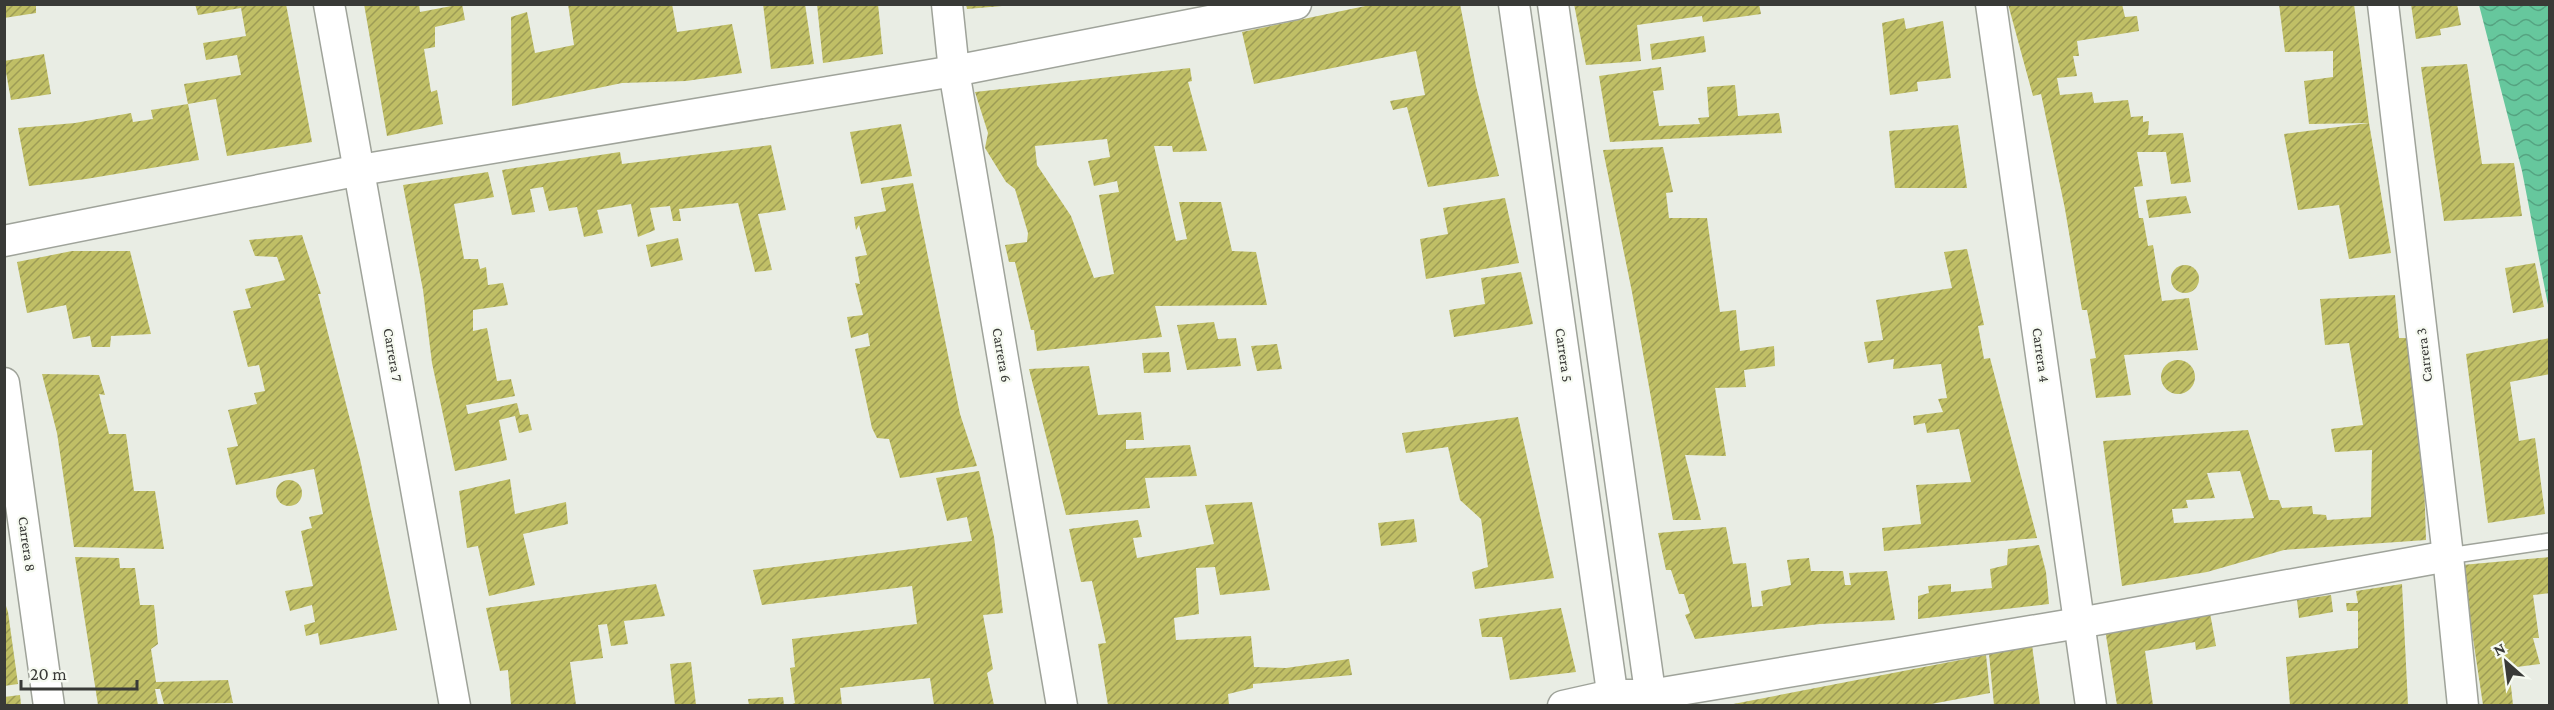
<svg xmlns="http://www.w3.org/2000/svg" width="2554" height="710" viewBox="0 0 2554 710" font-family="'Crimson Pro',serif">
<defs>
<pattern id="water-waves" width="16" height="10" patternUnits="userSpaceOnUse" patternTransform="scale(1.5)"><rect width="16" height="10" fill="#66c79d"/><path d="M0 5q4-4 8 0t8 0" fill="none" stroke="#55a381"/></pattern>
<pattern id="building-hatch" width="6" height="6" patternUnits="userSpaceOnUse" patternTransform="scale(1.5)"><rect width="6" height="6" fill="#c0bf66"/><path d="M-1 1l2-2M0 6l6-6M5 7l2-2" fill="none" stroke="#9d9c55"/></pattern>
</defs>
<rect width="100%" height="100%" fill="#e9ede4"/>
<path fill="url(#water-waves)" d="M2479 5H2549V310L2522 171Z"/>
<g fill="url(#building-hatch)" fill-rule="evenodd">
<path d="M4 4H36V13L4 18Z"/>
<path d="M195 4H286L312 142 227 156 216 99 188 104 184 84 241 75 237 55 206 60 203 43 246 36 241 8 198 15Z"/>
<path d="M364 4H419L420 12 462 4 465 20 435 27V47L424 49 431 92 437 90 443 124 387 136Z"/>
<path d="M568 4H672L677 32 732 24 742 73 686 81 622 83 512 106 511 17 527 12 535 53 574 45Z"/>
<path d="M763 4H805L814 64 771 69Z"/>
<path d="M817 4H878L883 54 823 63Z"/>
<path d="M966 4H1002V6L967 9Z"/>
<path d="M1375 4H1460L1476 86 1499 176 1428 187 1407 107 1393 110 1390 101 1425 95 1416 51 1254 84 1242 32Z"/>
<path d="M1574 4H1759L1761 14 1703 22 1702 16 1637 25 1641 61 1586 65Z"/>
<path d="M2008 4H2122L2125 17 2137 16 2139 31 2077 41 2079 56H2073L2077 76 2057 78 2060 95 2092 92 2094 103 2128 100 2131 117 2143 116V122L2149 121 2148 135 2183 133 2191 182 2171 184 2166 152H2137L2143 186 2134 187 2139 218H2143L2148 246 2153 245 2162 301 2189 298 2198 350 2124 355 2131 395 2096 398 2090 359 2096 358 2087 310H2082L2065 209 2044 108 2041 94 2033 96Z"/>
<path d="M2279 4H2354L2369 123 2391 253 2349 259 2339 205 2298 210 2284 134 2369 123 2309 124 2304 81 2333 77V51L2285 52Z"/>
<path d="M2411 4H2457L2461 25 2440 29 2441 35 2416 39Z"/>
<path d="M1904 18 1906 29 1943 21 1951 78 1917 82 1918 91 1890 95 1882 23Z"/>
<path d="M1704 36 1706 52 1652 60 1650 44Z"/>
<path d="M44 54 51 94 11 100 4 61Z"/>
<path d="M2467 64 2482 164 2514 163 2522 216 2444 221 2421 67Z"/>
<path d="M1661 67 1664 90 1653 91 1659 126 1700 124 1698 118 1709 117 1707 87 1735 85 1738 116 1779 113 1782 133 1610 142 1599 76Z"/>
<path d="M1190 68 1192 81 1188 82 1207 151 1173 152 1172 146H1154L1176 241 1187 239 1179 202H1221L1232 251 1256 252 1267 305 1155 306 1162 337 1037 351 1034 330H1031L1015 262H1009L1005 245 1027 242 1028 233 1015 189 1006 182 985 148 988 133 975 92ZM1107 139 1110 157 1088 161 1094 186 1117 181 1119 192 1099 195 1114 274 1094 278 1071 216 1037 165 1035 146Z"/>
<path d="M188 104 199 160 86 179 29 186 18 128 75 123 131 113 133 122 153 119 151 110Z"/>
<path d="M901 124 912 176 861 184 850 132Z"/>
<path d="M1958 125 1967 188H1895L1889 131Z"/>
<path d="M771 145 786 210 758 214 772 270 755 272 738 203 679 209 681 221H673L670 206 650 208 655 230 638 237 631 204 597 210 603 233 584 237 577 207 549 211 543 187 530 189 535 212 512 215 502 170 620 152 622 164Z"/>
<path d="M1663 147 1673 192 1666 193 1669 218H1707L1720 312 1736 310 1740 351 1774 346 1775 366 1744 370 1746 387 1715 388 1726 456 1685 455 1701 520H1673L1632 292 1603 150Z"/>
<path d="M488 172 494 197 454 204 464 259H478L480 269 486 267 488 285 503 283 508 305 473 310V331L487 328 497 381 511 379 515 396 466 405 468 414 517 403 520 415 528 414 532 430 519 433 515 416 499 420 507 460 455 471 432 363 423 290 403 185Z"/>
<path d="M913 183 960 414 977 466 900 478 889 439 877 438 872 428 855 349 870 346 868 333 851 338 847 317 863 315 855 283 860 284 855 257 867 255 859 225 856 230 854 217 886 211 881 188Z"/>
<path d="M2186 196 2191 213 2149 218 2146 200Z"/>
<path d="M1505 198 1519 263 1426 279 1420 239 1448 234 1443 208Z"/>
<path d="M302 235 321 294H318L360 459 397 630 320 645 318 633 306 636 304 625 315 622 312 605 290 611 285 591 313 586 301 531 312 528 309 517 323 514 314 469 236 485 227 448 238 446 228 410 257 404 254 393 265 391 259 365 248 367 233 311 251 308 245 289 285 280 277 257 255 256 249 240Z"/>
<path d="M678 238 683 260 651 267 646 245Z"/>
<path d="M1967 249 1984 325 1978 326 1984 359 1990 358 2037 538 1884 551 1882 528 1921 524 1916 485 1971 482 1959 429 1927 433 1925 423 1914 425 1913 416 1943 412 1938 399 1947 398 1941 364 1893 369 1894 359 1868 363 1864 342 1883 340 1876 300 1952 288 1944 252Z"/>
<path d="M72 251H130L151 334 111 336 110 347H92L90 336 73 339 66 305 27 313 17 262Z"/>
<path d="M2535 263 2544 307 2513 313 2505 268Z"/>
<circle cx="2185" cy="279" r="14"/>
<path d="M1521 272 1533 324 1454 337 1449 310 1485 304 1481 278Z"/>
<path d="M2395 295 2399 338H2406L2423 448 2426 540 2284 550 2207 572 2122 586 2103 441 2248 430 2269 500H2279L2282 508 2312 506 2313 514 2326 515 2327 520 2371 517 2372 450 2335 452 2331 429 2363 425 2349 343 2325 345 2320 299ZM2240 471 2254 518 2174 523 2172 509 2188 508 2186 500 2215 498 2207 473Z"/>
<path d="M1214 322 1218 339 1236 338 1241 366 1187 370 1177 325Z"/>
<path d="M2550 338V374L2510 382 2519 441 2535 438 2545 514 2488 523 2466 354Z"/>
<path d="M1277 344 1282 369 1257 371 1251 346Z"/>
<path d="M1169 352 1171 372 1144 373 1142 353Z"/>
<circle cx="2178" cy="377" r="17"/>
<path d="M1089 366 1098 415 1141 412 1144 440H1126V449L1190 445 1197 476 1145 478 1150 508 1066 515 1029 369Z"/>
<path d="M42 374 99 375 105 395 99 394 109 434H126L134 491H155L164 549 74 547 57 433Z"/>
<path d="M1518 417 1554 578 1475 589 1472 572 1488 567 1481 519 1460 500 1448 447 1406 453 1402 433Z"/>
<path d="M979 471 994 537 1003 613 983 615 993 669 987 673 994 705H934L930 678 840 688 842 705H790L795 703 790 668 795 667 792 639 917 624 912 586 762 605 753 570 972 541 967 517 947 521 936 478Z"/>
<path d="M510 479 515 514 566 502 568 524 523 534 535 585 489 596 478 546 467 548 459 491Z"/>
<circle cx="289" cy="493" r="13"/>
<path d="M1252 502 1270 590 1220 595 1215 567 1196 568 1199 614 1174 618 1176 640 1251 636 1254 667 1286 668 1349 659 1352 675 1253 684V688L1228 694 1229 705H1108L1098 644 1106 643 1092 581 1081 582 1069 529 1138 520 1142 537 1133 538 1137 558 1214 544 1205 505Z"/>
<path d="M1414 519 1417 542 1381 546 1378 523Z"/>
<path d="M1726 527 1733 564 1746 563 1752 607 1763 606 1761 591 1791 585 1787 560 1809 558 1811 571H1843L1845 585H1851L1849 573 1887 571 1895 620 1820 624 1695 639 1685 615 1690 613 1684 594H1679L1671 570H1666L1658 533Z"/>
<path d="M2039 545 2046 572 2049 604 1918 619V596L1929 593 1928 586 1951 584V592L1992 588 1990 569 2007 565 2008 549Z"/>
<path d="M75 557 119 558 120 568H135L140 605H154L158 644 151 649 156 682 228 680 233 703 164 704 160 689H155L158 705H98Z"/>
<path d="M2550 557V593L2533 595 2539 638H2533L2540 664 2509 668 2513 705H2483L2462 565Z"/>
<path d="M656 584 665 616 624 621 628 644 611 646 607 624 598 625 603 658 570 662 576 705H511L508 670 500 671 486 608Z"/>
<path d="M2402 584 2408 705H2290L2286 657 2358 648V611H2347L2346 603H2358L2356 591Z"/>
<path d="M2331 595 2333 612 2299 618 2297 600Z"/>
<path d="M4 600 8 612 18 684 4 686Z"/>
<path d="M1561 608 1576 672 1510 680 1502 637H1482L1479 619Z"/>
<path d="M2210 613 2216 646 2196 650 2195 642 2145 651 2153 705H2117L2105 629Z"/>
<path d="M2032 645 2040 705H1994L1989 654Z"/>
<path d="M1986 655 1990 693 1926 705H1728Z"/>
<path d="M691 662 696 705H675L670 664Z"/>
<path d="M20 695 21 705H4V697Z"/>
<path d="M783 697 784 705H749L748 699Z"/>
</g>
<g fill="none" stroke-linecap="round" stroke-linejoin="round">
<g stroke="#9fa39a" stroke-width="18">
<path id="lane" d="M2448 556 2550 541"/>
</g>
<g stroke="#9fa39a" stroke-width="33">
<g id="street">
<path d="M329 4 455 706"/>
<path d="M947 4 954 71 1062 706"/>
<path d="M1514 4 1614 706"/>
<path d="M1553 4 1652 706"/>
<path d="M1991 4 2091 706"/>
<path d="M2383 4 2448 556 2463 706"/>
<path d="M4 241 360 170 954 71 1296 4"/>
<path d="M4 383 49 706"/>
<path d="M1563 706 1612 695H1650L2079 623 2448 556"/>
</g>
</g>
<use href="#lane" stroke="#fff" stroke-width="15"/>
<use href="#street" stroke="#fff" stroke-width="30"/>
</g>
<g text-anchor="middle" dominant-baseline="central" stroke-width="4.5" stroke-linejoin="round" paint-order="stroke">
<g font-size="15" fill="#393a37" stroke="#f6faf1">
<text transform="translate(393 355) rotate(80)">Carrera 7</text>
<text transform="translate(1002 355) rotate(80)">Carrera 6</text>
<text transform="translate(1564 355) rotate(82)">Carrera 5</text>
<text transform="translate(2041 355) rotate(82)">Carrera 4</text>
<text transform="translate(2424 355) rotate(-97)">Carrera 3</text>
<text transform="translate(27 544) rotate(82)">Carrera 8</text>
</g>
</g>
<rect width="2554" height="710" fill="none" stroke="#393a37" stroke-width="12"/>
<g transform="translate(2506 662) rotate(332)" stroke="#f6faf1" stroke-width="4.5" paint-order="stroke">
<path d="M0-4.5L10 22L0 15L-10 22Z" fill="#393a37"/>
<text y="-9" font-size="16" font-weight="bold" text-anchor="middle" fill="#393a37">N</text>
</g>
<path d="M21 680v9h116v-9" fill="none" stroke="#393a37" stroke-width="3"/>
<text x="30" y="680" font-size="18" fill="#393a37" stroke="#f6faf1" stroke-width="4.5" paint-order="stroke">20 m</text>
</svg>
